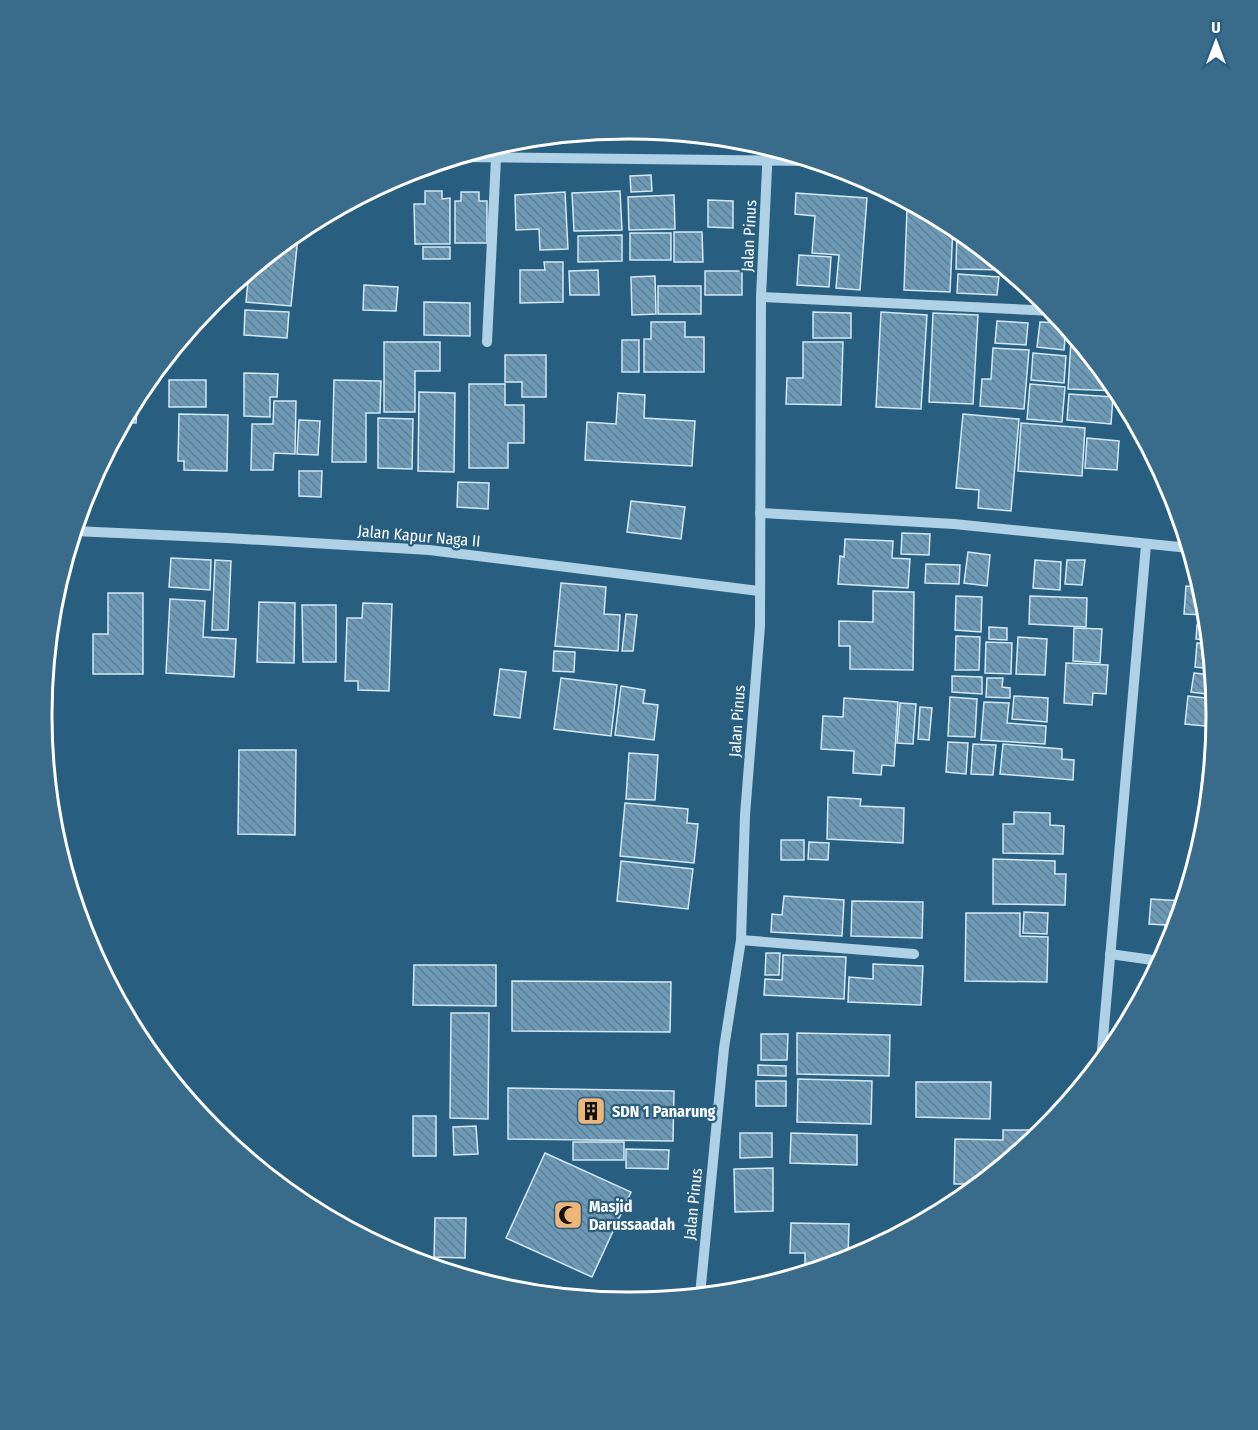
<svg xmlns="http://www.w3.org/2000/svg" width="1258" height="1430" viewBox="0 0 1258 1430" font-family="'Fira Sans Condensed',sans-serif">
<defs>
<pattern id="building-back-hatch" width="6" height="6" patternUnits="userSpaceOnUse" patternTransform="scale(1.5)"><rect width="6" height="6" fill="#6c9ab6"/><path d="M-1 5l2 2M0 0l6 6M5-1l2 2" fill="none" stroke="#617f91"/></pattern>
</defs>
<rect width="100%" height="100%" fill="#285e80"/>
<g fill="url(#building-back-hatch)" stroke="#d2e8f5" stroke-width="1.5">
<path d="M651 175 652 191 631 192 630 176Z"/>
<path d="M425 191H442V199L450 198V244H415L414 204H425Z"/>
<path d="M620 191 622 230 574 231 572 193Z"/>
<path d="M461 192H479V201H487V243H455V201H461Z"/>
<path d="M565 192 568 249 540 250 539 229 516 230 515 195Z"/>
<path d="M796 193 867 198 860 290 836 288 839 255 812 253 815 216 795 214Z"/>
<path d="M674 195 675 229 629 230 628 197Z"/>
<path d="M708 200 733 201V228L708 227Z"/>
<path d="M907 209H922L942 220V225L953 226 950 292 904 290Z"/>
<path d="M957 228 1006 269V270L956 269Z"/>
<path d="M674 232H702L703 262H674Z"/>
<rect x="630" y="233" width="41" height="27"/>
<path d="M622 235V261L578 262V236Z"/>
<path d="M292 236H298L291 306 246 302 249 271H256L257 265Z"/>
<rect x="423" y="247" width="27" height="12"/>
<path d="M799 255 831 257 829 287 797 285Z"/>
<path d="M544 262H563V302L520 303V270H545Z"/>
<path d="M598 270 599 295H570L569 271Z"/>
<rect x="705" y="271" width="37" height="24"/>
<path d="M958 274 999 277 997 295 957 293Z"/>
<path d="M655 276 656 314 632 315 631 277Z"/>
<path d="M364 285 398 287 396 311 363 310Z"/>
<rect x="658" y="286" width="43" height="28"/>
<path d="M424 302 470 303V336L424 335Z"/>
<path d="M245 310 289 312 287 338 244 335Z"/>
<path d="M813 312 851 313V338H813Z"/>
<path d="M881 312 927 315 921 409 876 407Z"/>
<path d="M933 313 978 315 973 404 929 402Z"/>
<path d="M997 321 1028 323 1026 345 995 343Z"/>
<path d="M651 322H685V337H704V372H644V339H651Z"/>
<path d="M1040 322 1063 323 1066 326 1064 350 1037 347Z"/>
<rect x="622" y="340" width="17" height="32"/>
<path d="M1071 341H1078L1118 391 1068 389Z"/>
<path d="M384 342H440V371H415V412H384Z"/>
<path d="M803 342H843L841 405 786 404 787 378H803Z"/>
<path d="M993 348 1029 350 1024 409 980 406 982 379H991Z"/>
<path d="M1033 353 1066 356 1064 383 1031 380Z"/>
<path d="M505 355H546V397H522V382H505Z"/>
<path d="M244 373 278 374 277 397H270V417L244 416Z"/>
<rect x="169" y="380" width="37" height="27"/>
<path d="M334 380 381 381 380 413H366V462H332Z"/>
<path d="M469 384H505V405H524V443H508V468H469Z"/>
<path d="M1030 384 1065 387 1062 422 1027 419Z"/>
<path d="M419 392 455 393 454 472 418 471Z"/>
<path d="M618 393 645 395 644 418 695 421 692 466 585 460 587 422 616 424Z"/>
<path d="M1069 394 1113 397 1111 424 1067 420Z"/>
<path d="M138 395 136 423 123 422Z"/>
<path d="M274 401H296L295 454 274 453 273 470H251L252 424H273Z"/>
<path d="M1129 411 1138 428 1128 427Z"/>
<path d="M179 414 228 415 227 471 184 470V461H178Z"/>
<path d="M963 414 1019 419 1011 511 978 508 979 490 956 488Z"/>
<path d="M378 418 413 419 412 469 378 468Z"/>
<path d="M299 420 320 421 318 455 297 454Z"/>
<path d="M1021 423 1085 428 1082 476 1018 471Z"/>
<path d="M1087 438 1119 441 1117 470 1085 468Z"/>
<path d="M299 471H322L321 497 299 496Z"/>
<path d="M458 482 489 483 488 509 457 507Z"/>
<path d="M631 501 685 507 681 539 627 532Z"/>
<path d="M902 533 930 534 929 555 901 554Z"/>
<path d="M845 539 893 541 892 558 910 559 908 588 838 584 840 556 844 557Z"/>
<path d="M968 552 990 555 987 586 964 583Z"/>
<path d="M171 558 211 560 210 590 169 587Z"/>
<path d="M215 560 231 561 228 630H212Z"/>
<path d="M1035 560 1061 562 1060 590 1033 588Z"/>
<path d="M1067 560H1085L1082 585 1065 584Z"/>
<path d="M926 564 960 565 959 584 925 583Z"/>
<path d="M561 583 606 587 604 614 620 615 618 651 555 646Z"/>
<path d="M1186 586 1201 587 1206 615 1184 614Z"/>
<path d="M873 591 914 592 913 670 850 669V646H839V621L873 622Z"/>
<path d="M108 593H143V674H93V634H108Z"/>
<path d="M956 596 982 597 981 632 955 630Z"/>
<path d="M1030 596 1087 598 1086 627 1029 624Z"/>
<path d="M170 599 205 601 203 637 236 639 234 677 166 673Z"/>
<path d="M259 602 295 603 294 663 257 662Z"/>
<path d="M363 603 392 604 389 691 358 690V681H345L347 618H362Z"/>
<path d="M302 605H336V662H303Z"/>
<path d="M626 614 637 615 633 651H622Z"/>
<path d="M1197 625 1207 626 1209 640 1196 639Z"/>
<path d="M989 627 1007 628V640L989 639Z"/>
<path d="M1074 628 1102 629 1100 663 1073 661Z"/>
<path d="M956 636 980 637 979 670H955Z"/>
<path d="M1018 637 1047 639 1045 675 1016 674Z"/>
<path d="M986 642 1012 643 1011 674 985 673Z"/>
<path d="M1197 643 1209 644 1211 669 1195 667Z"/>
<path d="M554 651 575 652 574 672 553 671Z"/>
<path d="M1066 663 1108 665 1106 694 1093 693 1092 705 1064 703Z"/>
<path d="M500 669 526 672 520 718 494 715Z"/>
<path d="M1194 673 1212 675 1214 695 1191 692Z"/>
<path d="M952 676 982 677V694L952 692Z"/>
<path d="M561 678 617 685 611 736 554 729Z"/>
<path d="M987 678H1003L1002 687 1010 688V698L986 697Z"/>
<path d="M621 686 645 690 643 703 658 705 654 740 615 735Z"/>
<path d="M1014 696 1048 698 1047 722 1012 719Z"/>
<path d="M1188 696 1214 699 1215 727 1185 724Z"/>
<path d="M950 697 977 699 975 737 948 736Z"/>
<path d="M844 698 898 702 894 766 882 765 881 775 853 773 854 751 821 749 823 716 843 717Z"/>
<path d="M984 702 1009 703 1007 723 1046 726 1045 744 981 740Z"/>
<path d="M900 703 916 704 913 744 897 743Z"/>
<path d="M920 707 932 708 929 740 918 739Z"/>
<path d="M948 742 968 743 966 774 946 772Z"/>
<path d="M973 744 996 745 993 775 971 774Z"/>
<path d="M1003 744 1062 749V759L1074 760 1073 780 1000 774Z"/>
<path d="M1206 747 1213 748 1209 787 1201 786Z"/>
<path d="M239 750H296L295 835 238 834Z"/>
<path d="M629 753 658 755 655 800 626 799Z"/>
<path d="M828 797 861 799 860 806 904 808 903 843 827 839Z"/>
<path d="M625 803 688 809 687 823 698 824 694 863 620 856Z"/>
<path d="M1014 812 1050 813V825L1064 826 1063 854 1003 853V824H1014Z"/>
<rect x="781" y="840" width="23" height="20"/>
<path d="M809 842 829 843 828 860 808 859Z"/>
<path d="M993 859 1055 861V874H1066L1065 905 993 904Z"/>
<path d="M621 861 693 869 688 909 617 901Z"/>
<path d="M784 896 844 900 842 936 771 932 772 914 782 915Z"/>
<path d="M1151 899 1183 901 1168 947 1164 946 1165 925 1149 924Z"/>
<path d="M852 901 923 902 922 938 851 936Z"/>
<path d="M1024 912 1048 913 1047 934 1023 933Z"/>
<path d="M966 913H1020V936L1048 937 1047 982 965 981Z"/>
<path d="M766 953H780L779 975H765Z"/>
<path d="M783 955 846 957 844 999 764 995 765 979 782 980Z"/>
<path d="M873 964 923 966 921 1005 848 1002 849 977 873 979Z"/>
<path d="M414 965H496V1006L413 1005Z"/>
<path d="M512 981 671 982 670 1032 512 1031Z"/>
<path d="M451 1013H489L488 1119 450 1118Z"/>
<path d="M797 1033 890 1035 889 1076 797 1074Z"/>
<path d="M761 1034H788L787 1060H761Z"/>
<path d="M758 1065 786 1066V1076L758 1075Z"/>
<path d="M798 1079 872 1081 871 1124 797 1122Z"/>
<rect x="756" y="1081" width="30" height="25"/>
<path d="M916 1082H991L990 1119 916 1117Z"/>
<path d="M508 1088 674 1091 673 1141 508 1139Z"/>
<rect x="413" y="1116" width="23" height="40"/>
<path d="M476 1126 478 1154 454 1155 453 1127Z"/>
<path d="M1003 1130H1034V1139L978 1184H954L955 1139 1003 1140Z"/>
<path d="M740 1133H772V1157L740 1158Z"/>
<path d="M791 1133 857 1135V1165L790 1163Z"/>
<rect x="573" y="1142" width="51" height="18"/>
<path d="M626 1149 669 1150 668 1169 626 1168Z"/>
<path d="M545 1153 631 1192 592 1277 506 1238Z"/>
<path d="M773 1168V1211L735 1212 734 1169Z"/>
<path d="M435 1218H466L465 1258 434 1257Z"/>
<path d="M791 1223 849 1224 848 1256H833V1264L805 1272V1253H790Z"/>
<path d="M404 1256 428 1259 427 1264 404 1257Z"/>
</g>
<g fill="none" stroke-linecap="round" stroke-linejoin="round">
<g stroke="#afd1e5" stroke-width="10">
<path d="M455 157 815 161"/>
<path d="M761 297 1053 311"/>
<path d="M487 342 496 158"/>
<path d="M760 513 954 524 1189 548"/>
<path d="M74 531 227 538 429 550 759 591"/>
<path d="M741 940 914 954"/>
<path d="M1110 954 1160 961"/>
<path d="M1101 1061 1146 545"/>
<path d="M700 1295 724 1048 741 940 745 815 760 626 761 297 768 147"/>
</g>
</g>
<defs>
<g id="building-square" transform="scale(1.5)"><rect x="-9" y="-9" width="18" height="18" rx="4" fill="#edb676" stroke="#285e80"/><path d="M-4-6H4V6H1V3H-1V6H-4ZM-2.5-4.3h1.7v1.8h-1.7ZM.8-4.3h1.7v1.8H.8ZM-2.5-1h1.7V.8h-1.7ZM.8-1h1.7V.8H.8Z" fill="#111"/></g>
<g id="mosque-square" transform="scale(1.5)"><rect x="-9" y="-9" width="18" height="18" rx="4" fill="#edb676" stroke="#285e80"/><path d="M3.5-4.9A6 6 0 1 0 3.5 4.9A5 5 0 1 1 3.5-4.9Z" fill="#111"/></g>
</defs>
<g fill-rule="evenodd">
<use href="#building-square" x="591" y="1111"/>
<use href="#mosque-square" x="568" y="1215"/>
</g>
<g text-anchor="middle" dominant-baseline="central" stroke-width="4.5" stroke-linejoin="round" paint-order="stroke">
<g font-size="16" fill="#fff" stroke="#285e80">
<text transform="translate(749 236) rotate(-87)">Jalan Pinus</text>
<text transform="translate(419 536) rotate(5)">Jalan Kapur Naga II</text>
<text transform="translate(737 721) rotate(-86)">Jalan Pinus</text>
<text transform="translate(693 1204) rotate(-84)">Jalan Pinus</text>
</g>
<g font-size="16" font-weight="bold" fill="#fff" stroke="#285e80" text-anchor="start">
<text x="612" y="1111">SDN 1 Panarung</text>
<text x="589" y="1206">Masjid<tspan x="589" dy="18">Darussaadah</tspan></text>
</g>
</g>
<path d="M0 0H1258V1430H0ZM628 139H630A576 576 0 0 1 1206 715V716A576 576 0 0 1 630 1292H628A576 576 0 0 1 52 716V715A576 576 0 0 1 628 139Z" fill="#396b8a" fill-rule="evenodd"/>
<path fill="none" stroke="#fff" stroke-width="3" d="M628 139H630A576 576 0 0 1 1206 715V716A576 576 0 0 1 630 1292H628A576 576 0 0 1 52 716V715A576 576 0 0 1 628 139Z"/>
<g transform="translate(1216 42)" stroke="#285e80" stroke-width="4.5" paint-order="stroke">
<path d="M0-4.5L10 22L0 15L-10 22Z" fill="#ffffff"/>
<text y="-9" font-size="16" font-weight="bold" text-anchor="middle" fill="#ffffff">U</text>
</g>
</svg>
